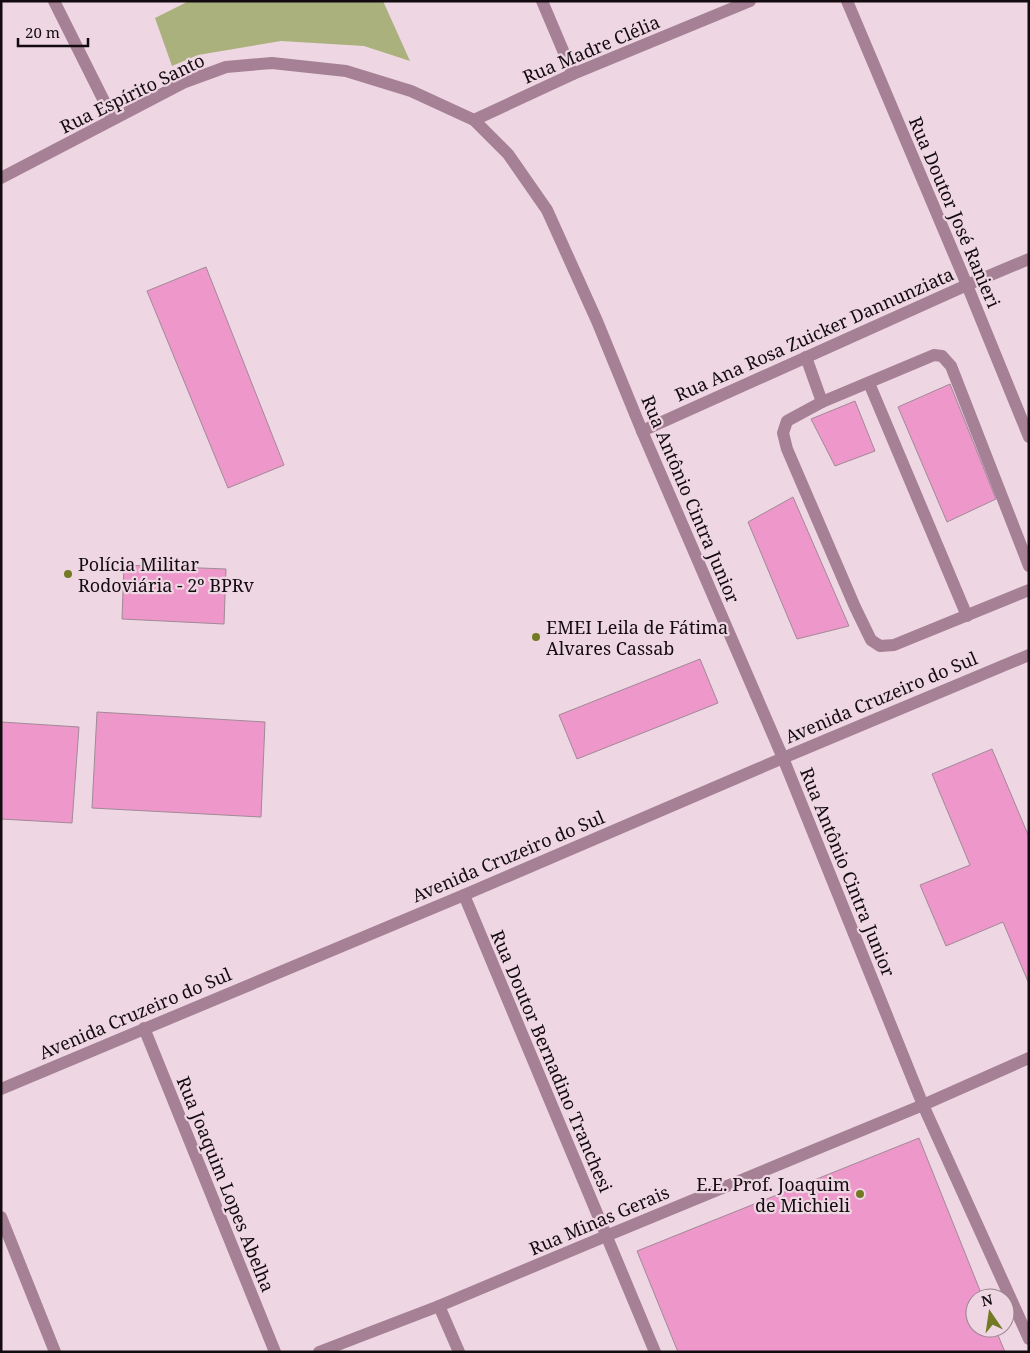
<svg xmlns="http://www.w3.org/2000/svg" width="1030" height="1353" viewBox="0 0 1030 1353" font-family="'Noto Serif',serif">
<rect width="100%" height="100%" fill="#eed7e3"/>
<path fill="#aab17c" d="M189 1H383L410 61 364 46 281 41 198 55 172 66 155 18Z"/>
<g fill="#ed97ca" stroke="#a08a96">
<path d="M206 267 284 465 228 488 147 291Z"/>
<path d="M950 384 996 499 947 522 898 407Z"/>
<path d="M855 401 875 451 835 466 811 419Z"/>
<path d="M793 497 849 626 797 639 748 522Z"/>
<path d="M124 565 226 569 224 624 122 619Z"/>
<path d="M700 659 718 703 577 759 559 715Z"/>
<path d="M97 712 265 722 261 817 92 808Z"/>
<path d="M1 722 79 727 72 823 1 819Z"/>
<path d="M992 749 1029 837V984L1003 922 946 946 920 885 970 865 932 774Z"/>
<path d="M919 1138 983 1298H975V1328H995L1005 1352H678L637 1251Z"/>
</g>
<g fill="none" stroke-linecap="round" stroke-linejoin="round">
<g stroke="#a68196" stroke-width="12">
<path d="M54 1 113 119"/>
<path d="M542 1 573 74"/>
<path d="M847 1 967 285 1029 437"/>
<path d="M474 120 573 74 750 1"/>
<path d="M1 178 185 82 226 67 272 63 346 71 411 91 474 120 508 154 547 210 597 321 642 431 783 758 923 1105 1029 1339"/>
<path d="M806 357 822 402"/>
<path d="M869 383 967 616"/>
<path d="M642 431 967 285 1029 259"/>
<path d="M1029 566 951 366 942 356 934 355 822 402 787 421 783 433 787 449 855 607 871 640 880 646 894 645 1029 590"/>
<path d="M464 895 655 1352"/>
<path d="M144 1028 275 1352"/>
<path d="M1 1217 55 1352"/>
<path d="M439 1306 459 1352"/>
<path d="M319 1352 439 1306 606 1236 923 1105 1029 1058"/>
</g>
<path stroke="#a68196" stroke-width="12" d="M1 1089 464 895 783 758 1029 655"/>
</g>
<g fill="#727a24" stroke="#eed7e3" stroke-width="2">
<circle cx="68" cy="574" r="5"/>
<circle cx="536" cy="637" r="5"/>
<circle cx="860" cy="1194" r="5"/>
</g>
<g text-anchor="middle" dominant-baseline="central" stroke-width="4.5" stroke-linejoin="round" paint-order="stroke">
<g font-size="18" fill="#130b0f" stroke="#eed7e3">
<text transform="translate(591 49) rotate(-23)">Rua Madre Clélia</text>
<text transform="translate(132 93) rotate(-26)">Rua Espírito Santo</text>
<text transform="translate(955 212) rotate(67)">Rua Doutor José Ranieri</text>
<text transform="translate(814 334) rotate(-24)">Rua Ana Rosa Zuicker Dannunziata</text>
<text transform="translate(691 499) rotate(67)">Rua Antônio Cintra Junior</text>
<text transform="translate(881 697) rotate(-23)">Avenida Cruzeiro do Sul</text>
<text transform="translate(508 856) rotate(-23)">Avenida Cruzeiro do Sul</text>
<text transform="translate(848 872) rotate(68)">Rua Antônio Cintra Junior</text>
<text transform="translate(135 1013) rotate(-23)">Avenida Cruzeiro do Sul</text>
<text transform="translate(552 1061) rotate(67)">Rua Doutor Bernadino Tranchesi</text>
<text transform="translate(226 1184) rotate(68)">Rua Joaquim Lopes Abelha</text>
<text transform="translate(599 1220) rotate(-23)">Rua Minas Gerais</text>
</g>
<g font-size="18" fill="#130b0f" stroke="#eed7e3" text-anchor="start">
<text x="78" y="564">Polícia Militar<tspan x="78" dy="21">Rodoviária - 2º BPRv</tspan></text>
<text x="546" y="627">EMEI Leila de Fátima<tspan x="546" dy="21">Alvares Cassab</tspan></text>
<text x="850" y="1184" text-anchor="end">E.E. Prof. Joaquim<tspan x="850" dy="21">de Michieli</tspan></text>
</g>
</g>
<rect width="1030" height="1353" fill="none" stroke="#130b0f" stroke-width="5"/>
<g transform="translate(990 1313) rotate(347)"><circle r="24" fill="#eed7e3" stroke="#96858e"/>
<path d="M0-4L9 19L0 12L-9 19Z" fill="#727a24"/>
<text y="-8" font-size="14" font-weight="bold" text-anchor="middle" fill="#130b0f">N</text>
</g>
<path d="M18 38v8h70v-8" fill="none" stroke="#130b0f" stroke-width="2.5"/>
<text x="25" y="38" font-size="15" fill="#130b0f" stroke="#eed7e3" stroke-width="4" paint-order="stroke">20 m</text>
</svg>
